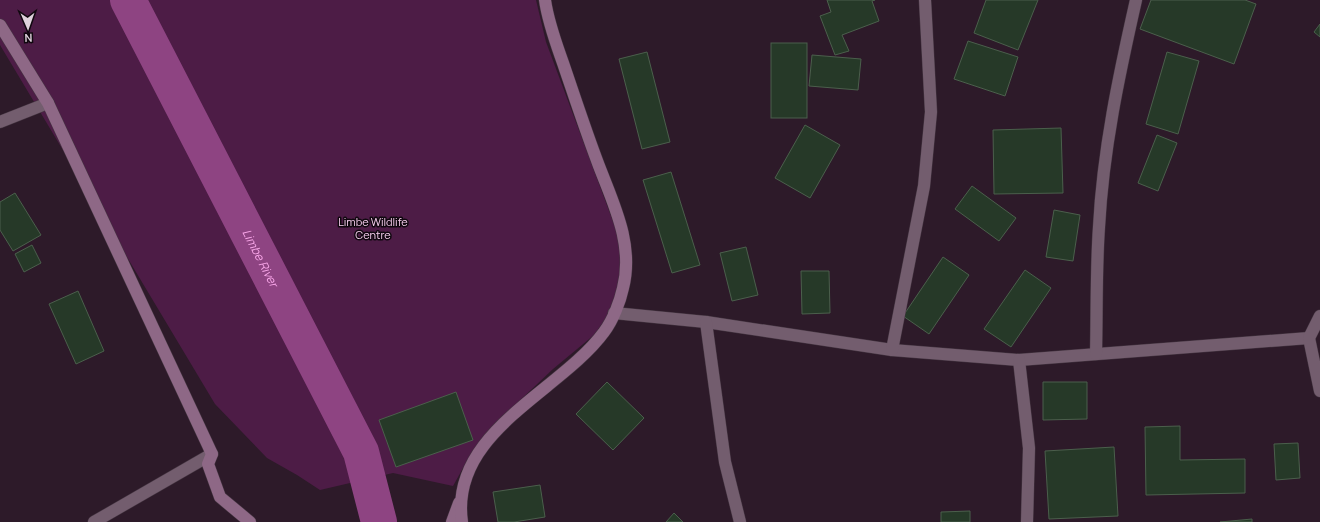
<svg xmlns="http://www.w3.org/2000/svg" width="1320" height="522" viewBox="0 0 1320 522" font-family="Manrope,sans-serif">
<rect width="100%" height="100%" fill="#2d1a29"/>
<path fill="#4d1c46" d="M0 0H536L546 42 623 248 621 286 612 310 594 335 553 369 493 426 472 452 453 486 393 473 320 490 297 475 267 458 215 404 0 45Z"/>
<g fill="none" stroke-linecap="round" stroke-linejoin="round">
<path stroke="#8e4482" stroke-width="36" id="s1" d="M128 0 361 452 379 522"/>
</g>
<g fill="#263928" stroke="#4b5f4c">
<path d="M827 0H875L872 1 879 21 842 35 849 51 835 55 820 16 831 12Z"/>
<path d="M986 0H1038L1018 50 974 33Z"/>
<path d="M1151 0H1245L1256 4 1234 64 1140 29Z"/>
<path d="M1320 24V37L1314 32Z"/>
<path d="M968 41 1018 57 1005 96 954 79Z"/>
<rect x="771" y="43" width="36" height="75"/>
<path d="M647 52 670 142 642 149 619 59Z"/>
<path d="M1167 52 1199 61 1178 134 1146 124Z"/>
<path d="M812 55 861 59 858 90 809 86Z"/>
<path d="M805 125 840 145 810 198 775 178Z"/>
<path d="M1061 128 1063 193 994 194 993 130Z"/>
<path d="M1157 135 1177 143 1158 191 1138 183Z"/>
<path d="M671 172 700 265 672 273 643 180Z"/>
<path d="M972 186 1016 218 999 241 955 209Z"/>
<path d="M15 193 41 235 13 251 0 230V202Z"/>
<path d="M1054 210 1080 215 1073 261 1046 257Z"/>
<path d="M32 245 41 263 24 272 15 254Z"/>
<path d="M746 247 758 295 732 301 720 253Z"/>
<path d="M943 257 969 275 929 334 903 316Z"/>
<path d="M1025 270 1051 288 1011 347 984 329Z"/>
<path d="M801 271H829L830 313 802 314Z"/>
<path d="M78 291 104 351 76 364 49 304Z"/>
<path d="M607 382 644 418 613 450 576 414Z"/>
<path d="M1043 382H1087V419L1043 420Z"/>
<path d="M456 392 473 440 396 467 379 420Z"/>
<path d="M1180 426V460L1245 459V493L1146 495 1145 427Z"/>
<path d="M1298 443 1300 478 1276 480 1274 444Z"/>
<path d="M1114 447 1118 516 1049 519 1045 451Z"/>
<path d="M540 485 545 517 514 522H498L493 492Z"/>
<path d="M970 511V522H941V512Z"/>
<path d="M674 513 683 522H666Z"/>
<path d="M1252 519V522H1220Z"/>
</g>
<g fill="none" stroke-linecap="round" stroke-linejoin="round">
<g stroke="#453642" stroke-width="13">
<g id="street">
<path d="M0 122 48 103"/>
<path d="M614 313 706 322 892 350 1019 360 1309 338"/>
<path d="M1320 316 1309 338 1320 391"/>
<path d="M706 322 725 462 740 522"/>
<path d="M892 350 924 186 931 112 925 0"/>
<path d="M1096 354C1097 312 1096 269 1099 227 1103 150 1119 75 1136 0"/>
<path d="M1019 360 1029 448 1027 522"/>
<path d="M94 522 212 454"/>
</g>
</g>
<g stroke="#453642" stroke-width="13">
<g id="secondary">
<path d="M0 25 48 103 212 454 208 464 220 497 250 522"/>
<path d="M452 522 459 503"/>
<path d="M462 522C449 432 560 392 604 332 613 320 620 302 623 288 634 245 614 205 599 166 586 132 575 98 563 63 556 43 548 22 545 0"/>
</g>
</g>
<use href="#street" stroke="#735d6e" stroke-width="12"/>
<use href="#secondary" stroke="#8e6886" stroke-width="12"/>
</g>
<g text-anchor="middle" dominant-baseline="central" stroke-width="3" stroke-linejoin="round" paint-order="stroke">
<g font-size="11" fill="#f9cff0" stroke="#10080f">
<text x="373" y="221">Limbe Wildlife<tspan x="373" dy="13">Centre</tspan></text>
</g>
<g font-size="12" font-style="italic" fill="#f7a5e7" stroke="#10080f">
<text stroke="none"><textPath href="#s1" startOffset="290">Limbe River</textPath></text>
</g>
</g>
<g transform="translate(28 28) rotate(178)" stroke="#10080f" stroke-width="3" paint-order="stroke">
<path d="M0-3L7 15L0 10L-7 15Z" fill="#dfd2dc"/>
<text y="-6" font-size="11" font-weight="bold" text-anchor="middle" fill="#dfd2dc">N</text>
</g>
</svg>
